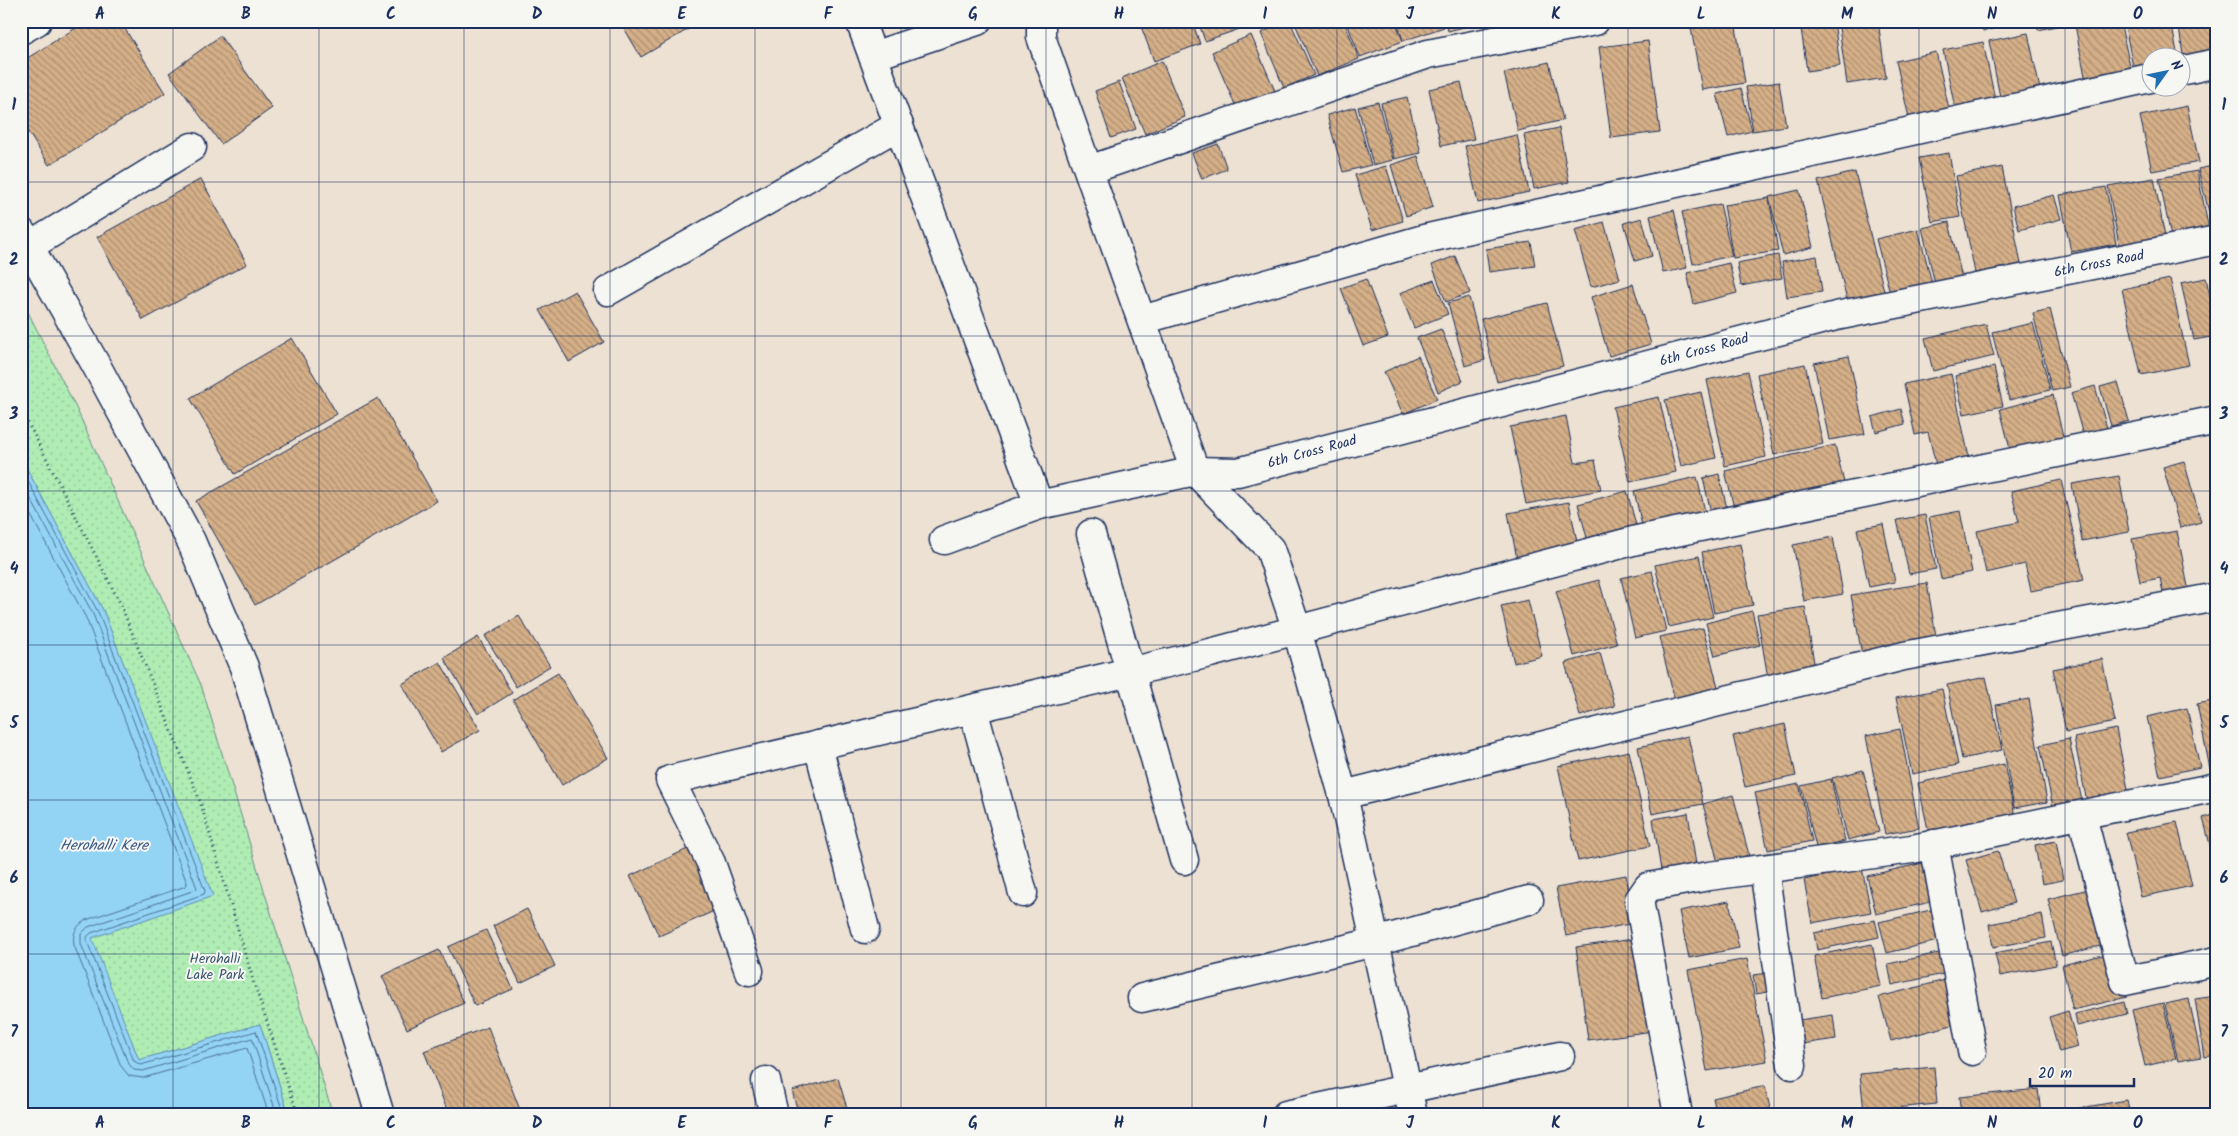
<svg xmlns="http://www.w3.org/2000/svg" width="2238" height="1136" viewBox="0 0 2238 1136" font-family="Kalam,sans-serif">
<defs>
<pattern id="park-dots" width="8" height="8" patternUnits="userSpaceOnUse" patternTransform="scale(1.25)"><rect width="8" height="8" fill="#afedb4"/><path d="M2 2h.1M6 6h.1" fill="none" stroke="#96cc9d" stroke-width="1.8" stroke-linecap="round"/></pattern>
<pattern id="building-back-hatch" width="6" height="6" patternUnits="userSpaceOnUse" patternTransform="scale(1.25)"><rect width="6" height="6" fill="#d5af87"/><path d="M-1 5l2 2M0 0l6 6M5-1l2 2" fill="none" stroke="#ac8f72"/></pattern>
</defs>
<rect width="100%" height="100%" fill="#ece1d2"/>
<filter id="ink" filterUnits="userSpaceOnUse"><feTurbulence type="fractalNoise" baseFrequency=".02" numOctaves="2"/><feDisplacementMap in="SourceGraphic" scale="10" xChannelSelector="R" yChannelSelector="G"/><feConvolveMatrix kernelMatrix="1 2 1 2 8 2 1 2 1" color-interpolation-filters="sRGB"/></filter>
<g filter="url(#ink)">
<path fill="url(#park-dots)" stroke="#658e89" d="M21 298 77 410 201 685 333 1115H289L260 1024 139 1060 91 938 212 896 103 610 21 458Z"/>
<path fill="#93d3f4" stroke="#6391b8" d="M21 458 103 610 213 896 92 938 139 1060 260 1024 289 1115H21Z"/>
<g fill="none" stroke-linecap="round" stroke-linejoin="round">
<g stroke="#4b719a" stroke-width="1">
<path d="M21 468 98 612 205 891 204 894 91 933 87 937V941L134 1061 141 1065 256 1031 284 1115"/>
<path d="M21 481 93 614 197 888 195 890 88 927 81 934V944L128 1063 134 1070 143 1071 252 1038 277 1115"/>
<path d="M21 497 86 618 187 883 186 886 86 920C76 926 72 934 74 945L121 1066 129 1076 143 1078 247 1048 269 1115"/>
</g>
</g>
<g fill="url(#building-back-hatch)" stroke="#1b2f5e">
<path d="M87 21H120L165 93 49 165 21 121V62Z"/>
<path d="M620 21H688L692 27 641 57Z"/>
<path d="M1139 21H1192L1200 44 1154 61Z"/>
<path d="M1198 21H1246L1248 26 1205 41Z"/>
<path d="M1287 21H1290L1314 75 1284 88 1261 33Z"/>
<path d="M1294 21H1344L1359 59 1317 76Z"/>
<path d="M1346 21H1395L1403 41 1360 57Z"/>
<path d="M1397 21H1442L1444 27 1403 41Z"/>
<path d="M1446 21H1488L1448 31Z"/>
<path d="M1494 21H1516L1495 26Z"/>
<path d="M1735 21 1745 83 1702 90 1691 28Z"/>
<path d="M1800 21H1834L1840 66 1807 71Z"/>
<path d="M1838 21H1878L1886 78 1847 84Z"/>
<path d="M1981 21H2024V22L1983 31Z"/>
<path d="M2036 21H2069L2070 23 2038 30Z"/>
<path d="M2093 21H2120L2131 71 2086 81 2075 25Z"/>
<path d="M2124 21H2171L2178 58H2150V68L2134 72Z"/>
<path d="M2178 21H2216L2217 56 2184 62Z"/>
<path d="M2028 33 2041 94 2001 102 1989 41Z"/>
<path d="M1251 35 1275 91 1236 107 1212 52Z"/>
<path d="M220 36 272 108 221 144 169 73Z"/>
<path d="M1648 41 1660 132 1611 138 1599 47Z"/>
<path d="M1983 42 1997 109 1957 118 1943 50Z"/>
<path d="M1936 52 1950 113 1910 122 1896 61Z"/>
<path d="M1162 61 1185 117 1145 134 1122 78Z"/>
<path d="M1549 62 1563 120 1518 131 1504 73Z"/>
<path d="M1119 82 1136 129 1111 138 1095 91Z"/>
<path d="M1461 82 1474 139 1441 146 1429 89Z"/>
<path d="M1779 82 1786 126 1753 131 1746 87Z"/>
<path d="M1741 88 1752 131 1728 137 1717 94Z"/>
<path d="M1407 97 1421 153 1394 159 1381 103Z"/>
<path d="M1378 102 1393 160 1373 165 1358 107Z"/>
<path d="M2217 104V124L2212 105Z"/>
<path d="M2187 106 2199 162 2152 171 2140 116Z"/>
<path d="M1355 107 1371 165 1343 172 1327 115Z"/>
<path d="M1559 128 1569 182 1534 189 1524 135Z"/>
<path d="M1517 135 1529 192 1478 203 1465 146Z"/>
<path d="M1218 144 1227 169 1202 179 1192 153Z"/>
<path d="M1949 153 1960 217 1932 222 1919 158Z"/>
<path d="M1418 156 1433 207 1406 216 1391 165Z"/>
<path d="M2217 165V232H2214L2198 169Z"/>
<path d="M1386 166 1403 221 1372 230 1355 175Z"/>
<path d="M2002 167 2021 264 1975 273 1956 176Z"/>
<path d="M2197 171 2209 230 2171 237 2159 178Z"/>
<path d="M1855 172 1884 291 1847 300 1818 181Z"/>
<path d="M2154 178 2165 237 2119 245 2108 186Z"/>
<path d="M201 179 247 264 143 320 97 237Z"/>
<path d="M2106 187 2116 244 2071 252 2060 195Z"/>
<path d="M1799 190 1813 247 1783 255 1769 197Z"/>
<path d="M2054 195 2061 219 2019 230 2013 206Z"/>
<path d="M1769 198 1778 251 1733 258 1724 205Z"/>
<path d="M1720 204 1732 256 1693 264 1682 212Z"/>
<path d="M1674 210 1687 268 1663 273 1650 216Z"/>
<path d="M1642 218 1652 256 1635 261 1624 223Z"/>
<path d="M1604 222 1620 279 1591 287 1575 230Z"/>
<path d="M1949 222 1962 278 1935 284 1922 228Z"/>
<path d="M1918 229 1932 283 1890 293 1876 239Z"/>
<path d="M1531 242 1535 266 1489 272 1486 249Z"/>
<path d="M1778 255 1782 278 1741 286 1737 263Z"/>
<path d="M1455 256 1470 293 1446 302 1432 265Z"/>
<path d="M1817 256 1822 292 1787 297 1782 262Z"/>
<path d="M1729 263 1737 293 1694 304 1687 273Z"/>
<path d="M2206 278 2217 327V336L2194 340 2181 283Z"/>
<path d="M1366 279 1388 337 1363 346 1341 288Z"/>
<path d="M2170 279 2189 365 2141 375 2122 289Z"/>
<path d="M1434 280 1448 314 1414 328 1400 293Z"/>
<path d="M1633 284 1651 344 1609 356 1591 297Z"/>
<path d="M575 291 604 342 569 362 540 310Z"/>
<path d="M1469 297 1485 360 1465 366 1448 303Z"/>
<path d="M1547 303 1563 366 1497 382 1481 319Z"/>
<path d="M2050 309 2070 387 2052 391 2033 313Z"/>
<path d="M2033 323 2050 390 2009 400 1992 332Z"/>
<path d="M1986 324 1994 356 1933 371 1925 338Z"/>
<path d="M1441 329 1463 381 1438 392 1417 338Z"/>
<path d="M292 338 337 414 235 474 190 398Z"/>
<path d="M1418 356 1437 399 1403 414 1384 372Z"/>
<path d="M1849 356 1865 434 1829 440 1814 363Z"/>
<path d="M1805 364 1823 444 1774 455 1757 374Z"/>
<path d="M1994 367 2003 406 1964 414 1955 376Z"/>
<path d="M1748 371 1766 457 1725 466 1707 380Z"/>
<path d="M1951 374 1970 462 1937 469 1928 432 1915 435 1904 384Z"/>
<path d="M2118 382 2129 421 2111 426 2100 387Z"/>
<path d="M2095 386 2107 428 2083 435 2071 393Z"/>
<path d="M1701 392 1716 458 1681 466 1665 400Z"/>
<path d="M2053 395 2065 444 2012 457 2000 409Z"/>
<path d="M1659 397 1676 472 1630 482 1613 407Z"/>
<path d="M378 398 437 501 255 605 196 501Z"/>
<path d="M1901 409 1905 424 1876 432 1872 417Z"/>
<path d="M1566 416 1575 463 1595 460 1601 490 1526 504 1510 427Z"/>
<path d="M1835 445 1846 491 1736 516 1725 471Z"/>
<path d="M2184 461 2201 522 2180 528 2163 467Z"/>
<path d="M1719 474 1729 517 1713 521 1703 478Z"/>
<path d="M2119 476 2129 532 2082 541 2072 484Z"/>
<path d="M1697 477 1707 520 1644 534 1634 491Z"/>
<path d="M2061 480 2084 580 2031 591 2025 564 1986 573 1977 531 2019 522 2011 491Z"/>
<path d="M1627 491 1636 525 1587 538 1578 504Z"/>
<path d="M1569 502 1579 552 1518 564 1508 513Z"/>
<path d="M1960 511 1972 572 1941 579 1929 517Z"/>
<path d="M1925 515 1936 569 1909 574 1897 520Z"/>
<path d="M1883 524 1895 582 1869 587 1857 529Z"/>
<path d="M2177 531 2189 592 2164 597 2160 578 2140 582 2132 539Z"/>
<path d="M1833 537 1843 594 1804 601 1793 545Z"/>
<path d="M1740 544 1753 605 1714 613 1702 552Z"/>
<path d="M1699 556 1713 617 1669 627 1655 565Z"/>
<path d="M1652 571 1666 631 1635 638 1621 578Z"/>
<path d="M1599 580 1617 644 1574 656 1556 591Z"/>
<path d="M1927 583 1937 642 1862 655 1851 595Z"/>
<path d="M1528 600 1542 656 1514 663 1501 606Z"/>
<path d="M1805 607 1815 669 1768 678 1757 614Z"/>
<path d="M1752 611 1760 645 1715 656 1706 623Z"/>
<path d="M519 616 550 666 516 687 485 636Z"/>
<path d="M1703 628 1719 691 1675 701 1659 637Z"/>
<path d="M478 637 512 693 478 714 444 658Z"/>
<path d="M1600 653 1615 706 1580 716 1565 663Z"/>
<path d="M2102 659 2115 722 2066 732 2053 669Z"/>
<path d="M440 662 480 730 441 752 402 684Z"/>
<path d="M558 673 608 758 562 785 513 700Z"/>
<path d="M1986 677 2002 750 1962 759 1947 685Z"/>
<path d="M1942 689 1958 765 1912 774 1896 698Z"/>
<path d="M2029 699 2047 802 2014 808 1996 705Z"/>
<path d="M2217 700V768L2210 769 2197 704Z"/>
<path d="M2187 708 2200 767 2160 776 2147 717Z"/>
<path d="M1785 724 1796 776 1745 787 1733 736Z"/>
<path d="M1900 729 1919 828 1885 834 1866 736Z"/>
<path d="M2116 729 2129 794 2087 802 2074 738Z"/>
<path d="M1688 736 1703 804 1652 814 1638 747Z"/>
<path d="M2069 739 2082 801 2053 807 2040 745Z"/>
<path d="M1629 751 1650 846 1578 861 1558 766Z"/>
<path d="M2004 764 2015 816 1929 834 1918 783Z"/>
<path d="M1863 770 1879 832 1848 840 1832 778Z"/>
<path d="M1831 779 1845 841 1816 847 1801 786Z"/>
<path d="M1799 784 1812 841 1768 850 1755 793Z"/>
<path d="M1733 795 1749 855 1718 863 1703 804Z"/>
<path d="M1688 813 1697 871 1662 877 1653 819Z"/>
<path d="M2217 814V871L2203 818Z"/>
<path d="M2177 822 2192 886 2141 897 2126 832Z"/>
<path d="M2056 841 2063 880 2042 884 2035 845Z"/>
<path d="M696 845 725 906 659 936 630 876Z"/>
<path d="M1998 851 2014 903 1982 912 1966 860Z"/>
<path d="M1927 862 1936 901 1876 914 1867 876Z"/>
<path d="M1862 868 1871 912 1812 923 1804 880Z"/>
<path d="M1626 875 1635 923 1566 936 1556 888Z"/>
<path d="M2097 887 2111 943 2062 956 2048 899Z"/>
<path d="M1729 901 1739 948 1689 958 1679 911Z"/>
<path d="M527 909 555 966 520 983 493 926Z"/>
<path d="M1935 909 1942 940 1887 953 1879 922Z"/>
<path d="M2042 914 2046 938 1993 947 1989 924Z"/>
<path d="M1875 920 1879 937 1817 950 1814 933Z"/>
<path d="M486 930 513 989 475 1006 448 947Z"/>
<path d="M1641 938 1653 1031 1588 1040 1576 947Z"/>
<path d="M2051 942 2056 965 2000 976 1995 953Z"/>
<path d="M1872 944 1881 986 1822 998 1814 956Z"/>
<path d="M439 950 464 1003 407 1029 382 976Z"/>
<path d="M1943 952 1948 973 1892 985 1888 964Z"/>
<path d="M2115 952 2127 997 2073 1010 2062 965Z"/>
<path d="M1747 959 1767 1061 1707 1071 1688 970Z"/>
<path d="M1775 972 1778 990 1756 994 1753 975Z"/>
<path d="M1949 979 1960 1023 1891 1041 1879 997Z"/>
<path d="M2216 996 2217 1055 2204 1057 2195 999Z"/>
<path d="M2189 999 2201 1057 2178 1061 2165 1004Z"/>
<path d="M2124 1002 2127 1014 2077 1026 2075 1014Z"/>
<path d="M2163 1003 2176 1059 2145 1066 2132 1010Z"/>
<path d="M2068 1011 2078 1047 2059 1052 2049 1017Z"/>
<path d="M1833 1015 1836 1039 1795 1045 1792 1021Z"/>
<path d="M488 1027 522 1115H449L424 1051Z"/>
<path d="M1934 1067 1937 1104 1864 1111 1860 1074Z"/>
<path d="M838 1078 849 1115H799L792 1091Z"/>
<path d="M1765 1086 1771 1113 1717 1115 1713 1098Z"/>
<path d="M2038 1089 2041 1115H1961L1959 1097Z"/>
<path d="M2127 1100 2130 1115H2075L2074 1109Z"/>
</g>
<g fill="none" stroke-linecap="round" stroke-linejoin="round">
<g stroke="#1b2f5e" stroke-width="31">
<g id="minor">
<path d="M860 21 1039 505 1195 471 1238 472 1836 316 2217 240"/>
<path d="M1041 21V37L1195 471 1270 549 1297 630 1343 795 1413 1115"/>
<path d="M21 30 37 21"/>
<path d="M873 56 977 21"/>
<path d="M2180 71 2217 63"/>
<path d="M1089 170 1428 54 1595 21"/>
<path d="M30 246 192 147"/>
<path d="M608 291 899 125"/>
<path d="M1142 320 1424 239 2150 78"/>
<path d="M1091 534 1184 860"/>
<path d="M944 540 1039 505"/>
<path d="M973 709 1023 893"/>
<path d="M818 745 865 929"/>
<path d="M1343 795 1904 656 2217 597"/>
<path d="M2082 816 2125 981 2217 961"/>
<path d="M1934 844 1972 1051"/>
<path d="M1764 869 1792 1065"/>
<path d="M749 971 711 863 670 780 1210 653 1637 540 2217 420"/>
<path d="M1142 998 1375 942 1529 900"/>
<path d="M766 1081 774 1115"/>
<path d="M1286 1115 1560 1056"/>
<path d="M1678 1115 1639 900 1648 887 1709 876 1912 849 2217 787"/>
</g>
</g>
<g stroke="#1b2f5e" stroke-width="31">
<path id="secondary" d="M21 232 96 365 191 541 244 667 380 1115"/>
</g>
<path stroke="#1b2f5e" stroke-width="3" stroke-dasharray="1 4" stroke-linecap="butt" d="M21 409 120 603 200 801 253 980 298 1115"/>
<use href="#minor" stroke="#f6f6f2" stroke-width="28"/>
<use href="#secondary" stroke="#f6f6f2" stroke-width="28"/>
</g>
</g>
<path fill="none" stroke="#1b2f5e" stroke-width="1" stroke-opacity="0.55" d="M173 21V1115M319 21V1115M464 21V1115M610 21V1115M755 21V1115M901 21V1115M1046 21V1115M1192 21V1115M1337 21V1115M1483 21V1115M1628 21V1115M1774 21V1115M1919 21V1115M2065 21V1115M21 182H2217M21 336H2217M21 491H2217M21 645H2217M21 800H2217M21 954H2217"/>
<g text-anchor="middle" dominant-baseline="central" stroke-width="4" stroke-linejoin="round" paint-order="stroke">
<g font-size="14" fill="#1b2f5e" stroke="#f6f6f2">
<text transform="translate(2099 264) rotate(-11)">6th Cross Road</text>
<text transform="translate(1704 350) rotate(-15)">6th Cross Road</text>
<text transform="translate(1312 452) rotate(-15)">6th Cross Road</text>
</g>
<g font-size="14" fill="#39556f" stroke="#f6f6f2">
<text x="215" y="959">Herohalli<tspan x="215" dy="16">Lake Park</tspan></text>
</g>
<g font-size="15" font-style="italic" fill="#395884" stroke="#f6f6f2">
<text x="104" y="846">Herohalli Kere</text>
</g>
</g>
<rect width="2238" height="1136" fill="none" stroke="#f6f6f2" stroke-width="55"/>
<g transform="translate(2166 72) rotate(57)"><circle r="24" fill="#f6f6f2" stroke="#9ea6b7"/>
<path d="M0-4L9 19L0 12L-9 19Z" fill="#1f6fb2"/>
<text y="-8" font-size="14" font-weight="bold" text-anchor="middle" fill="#1b2f5e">N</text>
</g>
<path d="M2030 1078v8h104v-8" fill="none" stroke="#1b2f5e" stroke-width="2.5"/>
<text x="2038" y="1078" font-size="15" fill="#1b2f5e" stroke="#f6f6f2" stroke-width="4" paint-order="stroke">20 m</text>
<rect x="28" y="28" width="2182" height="1080" fill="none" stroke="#1b2f5e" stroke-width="2"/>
<g font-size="16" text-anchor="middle" font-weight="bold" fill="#1b2f5e">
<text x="100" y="19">A</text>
<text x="246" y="19">B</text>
<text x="391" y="19">C</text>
<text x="537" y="19">D</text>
<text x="682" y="19">E</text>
<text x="828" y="19">F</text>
<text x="973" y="19">G</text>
<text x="1119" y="19">H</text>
<text x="1265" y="19">I</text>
<text x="1410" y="19">J</text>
<text x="1556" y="19">K</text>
<text x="1701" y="19">L</text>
<text x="1847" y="19">M</text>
<text x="1992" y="19">N</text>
<text x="2138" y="19">O</text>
<text x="14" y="110">1</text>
<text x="2224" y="110">1</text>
<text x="14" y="265">2</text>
<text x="2224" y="265">2</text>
<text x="14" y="419">3</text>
<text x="2224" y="419">3</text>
<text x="14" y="574">4</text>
<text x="2224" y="574">4</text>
<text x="14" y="728">5</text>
<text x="2224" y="728">5</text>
<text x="14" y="883">6</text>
<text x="2224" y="883">6</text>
<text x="14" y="1037">7</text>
<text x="2224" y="1037">7</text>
<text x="100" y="1128">A</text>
<text x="246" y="1128">B</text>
<text x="391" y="1128">C</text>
<text x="537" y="1128">D</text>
<text x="682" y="1128">E</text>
<text x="828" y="1128">F</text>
<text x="973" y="1128">G</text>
<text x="1119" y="1128">H</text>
<text x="1265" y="1128">I</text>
<text x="1410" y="1128">J</text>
<text x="1556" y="1128">K</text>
<text x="1701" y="1128">L</text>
<text x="1847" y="1128">M</text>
<text x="1992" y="1128">N</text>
<text x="2138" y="1128">O</text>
</g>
</svg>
